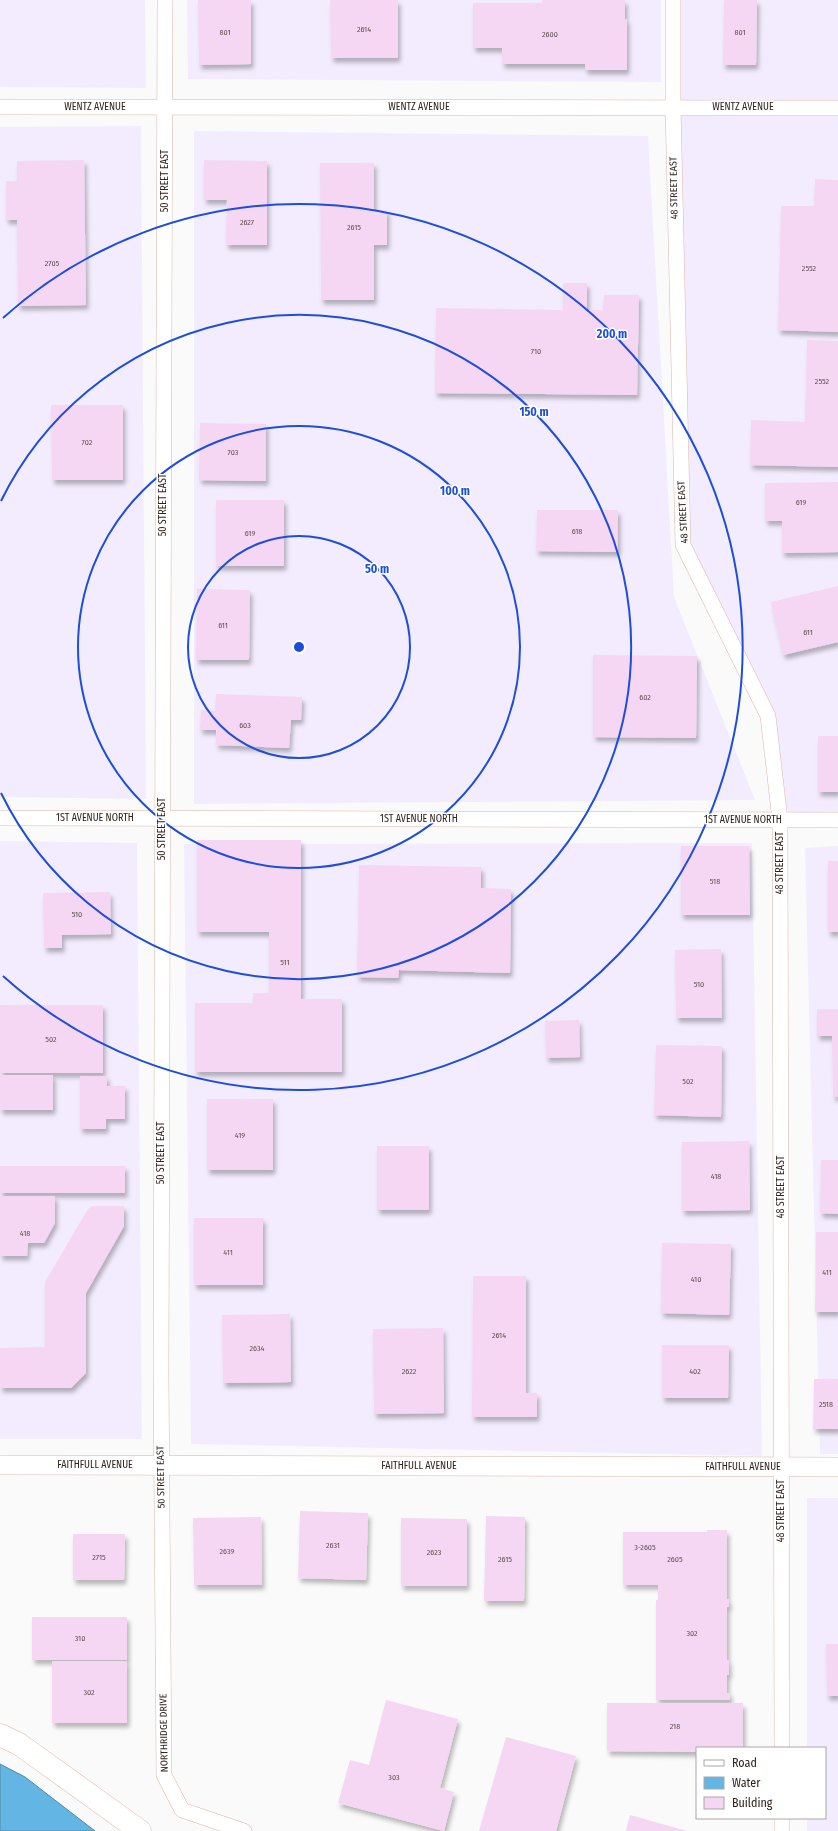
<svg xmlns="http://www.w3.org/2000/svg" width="838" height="1831" viewBox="0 0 838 1831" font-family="'Fira Sans Condensed',sans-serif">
<defs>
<filter id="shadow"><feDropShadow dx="2.5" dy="4.5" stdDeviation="2" flood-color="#0004"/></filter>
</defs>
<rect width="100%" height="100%" fill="#fafafa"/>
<g fill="#f3ecfe">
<path d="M0 0H145L146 88 0 87Z"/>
<path d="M187 0H661V82L188 79Z"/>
<path d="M673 0H838V820H780L768 716 683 545Z"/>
<path d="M141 126 146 799 0 797V127Z"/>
<path d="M194 131 648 136 674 597 755 800 194 804Z"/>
<path d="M0 841 137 843 142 1439H0Z"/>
<path d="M752 843 762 1456 191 1444 184 844Z"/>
<path d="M838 846V1454H820L805 848Z"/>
<path d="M807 1498H838V1831H807V1818H825V1748H807Z"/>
</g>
<path fill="#63b5e4" stroke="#5489a8" d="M0 1764 25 1777 95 1831H0Z"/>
<g fill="#f5d7f3" filter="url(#shadow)">
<path d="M198 0H251V64L199 65Z"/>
<path d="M330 0H398V58H331Z"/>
<path d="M542 0H625V19H627V70H585V64H502V48H473V3H542Z"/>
<path d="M724 0H757L756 65H723Z"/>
<path d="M84 160 86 305 18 306 17 220H6V181H17V161Z"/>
<path d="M204 160 267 161V245H226L227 200H204Z"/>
<path d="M320 163H374V210H387V245H374V300H321Z"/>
<path d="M815 179 838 180V332L778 330 781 206H814Z"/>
<path d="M563 283H587V310H603L604 295H639L637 395 435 393 436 308 563 310Z"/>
<path d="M807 340 838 341V467L750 465 751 420 805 422Z"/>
<path d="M51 405H123V480H52Z"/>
<path d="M200 423 266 424V481L199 480Z"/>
<path d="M838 482V552L782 553V521H765V483Z"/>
<rect x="216" y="500" width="68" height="66"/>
<path d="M537 510H618V552L536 551Z"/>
<path d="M838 586V642L783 655 771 602Z"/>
<path d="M197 589 250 590 249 660H196Z"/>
<path d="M593 655 697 656 696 738 593 737Z"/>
<path d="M216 694 302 697 301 720H291L289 748 216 745V730H200L201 710 215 711Z"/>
<rect x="818" y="736" width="20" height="56"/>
<path d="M197 840H301V999H342V1072H195V1003H253V993H269V932H197Z"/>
<path d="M681 846H749L750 915H681Z"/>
<rect x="828" y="861" width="10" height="71"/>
<path d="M359 865 481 867V888L511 889 510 973 399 970 398 978 357 977Z"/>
<path d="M110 892 111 934 62 935V948H44L43 893Z"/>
<path d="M721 949 722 1018H676L675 950Z"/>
<rect x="0" y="1005" width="103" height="68"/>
<path d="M817 1009H838V1097H833L832 1036H817Z"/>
<path d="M579 1020 580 1057 546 1058 545 1021Z"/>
<path d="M656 1045 722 1046 721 1117 654 1115Z"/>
<rect x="0" y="1075" width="53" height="35"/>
<path d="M80 1076H107V1086H125V1119H106V1129H80Z"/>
<rect x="207" y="1099" width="66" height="71"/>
<path d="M749 1141 750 1210 682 1211V1142Z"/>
<rect x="377" y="1146" width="52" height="64"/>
<path d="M821 1160H838V1214L820 1213Z"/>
<rect x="0" y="1166" width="125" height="27"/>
<path d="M0 1196H55V1223L44 1243H28L27 1256H0Z"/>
<path d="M93 1206H124V1226L86 1293V1373L71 1388H0V1348L45 1347V1282L88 1209Z"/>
<rect x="194" y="1218" width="69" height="67"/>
<path d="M816 1232H838V1312H815Z"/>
<path d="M662 1243 731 1244 729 1315 661 1313Z"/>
<path d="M473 1276H526V1393H537V1417H472Z"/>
<path d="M290 1314 291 1382 223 1383 222 1315Z"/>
<path d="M443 1328 444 1413 374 1414 373 1329Z"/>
<path d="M662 1345H729L728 1398H662Z"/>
<path d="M814 1379H838V1429H813Z"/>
<path d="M300 1511 368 1513 366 1580 298 1578Z"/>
<path d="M486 1516 525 1517 524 1601H484Z"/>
<path d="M261 1517 262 1585H194L193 1518Z"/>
<path d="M401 1518 467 1519V1586H401Z"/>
<path d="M707 1530H727V1599H729V1607H727V1660H729V1675H727V1693H730V1700H656V1600H658V1585H623V1532H707Z"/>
<path d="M73 1534H125L124 1580H73Z"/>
<rect x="32" y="1617" width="95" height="43"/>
<path d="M826 1644H838V1696H827Z"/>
<rect x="52" y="1661" width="75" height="62"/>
<path d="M386 1700 458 1719 440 1788 454 1792 444 1831 338 1803 350 1760 369 1765Z"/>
<path d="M607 1703H743V1748H697V1752L607 1751Z"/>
<path d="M506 1737 576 1756 556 1831H479Z"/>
<path d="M630 1815 687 1831H626Z"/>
</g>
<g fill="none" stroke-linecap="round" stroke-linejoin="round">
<g stroke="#dcb6a8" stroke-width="16">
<g id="minor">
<path d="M165 0 161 1375 164 1775 182 1810 244 1831"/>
<path d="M673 0V106L683 545 768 716 780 820 782 1748"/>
<path d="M0 107 838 108"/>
<path d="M0 818 838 820"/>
<path d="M782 1818V1831"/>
</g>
</g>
<g stroke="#dcb6a8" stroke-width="20">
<path id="tertiary" d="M0 1465 838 1467"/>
</g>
<g stroke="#dcb6a8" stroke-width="23">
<path id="motorway" d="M0 1735 19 1744 140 1831"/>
</g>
<use href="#minor" stroke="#fff" stroke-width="15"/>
<use href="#tertiary" stroke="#fff" stroke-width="19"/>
<use href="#motorway" stroke="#fff" stroke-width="22"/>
</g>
<g fill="none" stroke="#1d4ed8" stroke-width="2">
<circle cx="299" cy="647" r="111"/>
<circle cx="299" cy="647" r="221"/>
<path d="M1 501A332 332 0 1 1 1 793"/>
<path d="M3 318A443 443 0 1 1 3 976"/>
</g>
<g text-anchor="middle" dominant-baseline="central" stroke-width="3" stroke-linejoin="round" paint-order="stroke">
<g font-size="8" fill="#614f52">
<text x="364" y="29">2614</text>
<text x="225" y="32">801</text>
<text x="740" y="32">801</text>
<text x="550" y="34">2600</text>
<text x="247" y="222">2627</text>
<text x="354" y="227">2615</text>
<text x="52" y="263">2705</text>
<text x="809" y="268">2552</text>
<text x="536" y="351">710</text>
<text x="822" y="381">2552</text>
<text x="87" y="442">702</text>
<text x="233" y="452">703</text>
<text x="801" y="502">619</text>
<text x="577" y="531">618</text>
<text x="250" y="533">619</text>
<text x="223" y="625">611</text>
<text x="808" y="632">611</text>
<text x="645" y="697">602</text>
<text x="245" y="725">603</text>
<text x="715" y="881">518</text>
<text x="77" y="914">510</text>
<text x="285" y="962">511</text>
<text x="699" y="984">510</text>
<text x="51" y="1039">502</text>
<text x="688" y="1081">502</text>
<text x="240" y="1135">419</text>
<text x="716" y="1176">418</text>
<text x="25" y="1233">418</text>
<text x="228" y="1252">411</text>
<text x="827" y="1272">411</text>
<text x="696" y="1279">410</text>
<text x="499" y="1335">2614</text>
<text x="257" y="1348">2634</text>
<text x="409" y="1371">2622</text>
<text x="695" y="1371">402</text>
<text x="826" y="1404">2518</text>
<text x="333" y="1545">2631</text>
<text x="645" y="1547">3-2605</text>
<text x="227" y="1551">2639</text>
<text x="434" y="1552">2623</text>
<text x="99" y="1557">2715</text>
<text x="505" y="1559">2615</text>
<text x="675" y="1559">2605</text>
<text x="692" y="1633">302</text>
<text x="80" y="1638">310</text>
<text x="89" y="1692">302</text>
<text x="675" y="1726">218</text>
<text x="394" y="1777">303</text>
</g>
<g font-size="10" fill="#30221c" stroke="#fff">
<text x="95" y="107">WENTZ AVENUE</text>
<text x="419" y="107">WENTZ AVENUE</text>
<text x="743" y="107">WENTZ AVENUE</text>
<text transform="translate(165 181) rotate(-90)">50 STREET EAST</text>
<text transform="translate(674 188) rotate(-91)">48 STREET EAST</text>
<text transform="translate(163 505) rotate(-90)">50 STREET EAST</text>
<text transform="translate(683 512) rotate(-93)">48 STREET EAST</text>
<text x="95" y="818">1ST AVENUE NORTH</text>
<text x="419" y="819">1ST AVENUE NORTH</text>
<text x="743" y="820">1ST AVENUE NORTH</text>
<text transform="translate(162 829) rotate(-90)">50 STREET EAST</text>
<text transform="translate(780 863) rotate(-90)">48 STREET EAST</text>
<text transform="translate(161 1153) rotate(-90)">50 STREET EAST</text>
<text transform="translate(781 1187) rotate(-90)">48 STREET EAST</text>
<text x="95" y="1465">FAITHFULL AVENUE</text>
<text x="419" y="1466">FAITHFULL AVENUE</text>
<text x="743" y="1467">FAITHFULL AVENUE</text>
<text transform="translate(161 1477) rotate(-91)">50 STREET EAST</text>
<text transform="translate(781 1511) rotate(-90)">48 STREET EAST</text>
<text transform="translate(164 1733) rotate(-91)">NORTHRIDGE DRIVE</text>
</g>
</g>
<circle cx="299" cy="647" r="6" fill="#1d4ed8" stroke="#fff" stroke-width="2"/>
<g font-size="12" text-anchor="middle" font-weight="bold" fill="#1d4ed8" stroke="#fff" stroke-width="3" stroke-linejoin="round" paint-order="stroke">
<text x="612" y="338">200 m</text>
<text x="534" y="416">150 m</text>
<text x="455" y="495">100 m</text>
<text x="377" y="573">50 m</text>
</g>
<rect x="696" y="1747" width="130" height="72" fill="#ffffff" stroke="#aca7a4"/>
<rect x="704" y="1760" width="20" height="6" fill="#ffffff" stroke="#aca7a4"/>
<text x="732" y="1767" font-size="12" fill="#30221c">Road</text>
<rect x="704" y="1777" width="20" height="12" fill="#63b5e4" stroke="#aca7a4"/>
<text x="732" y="1787" font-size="12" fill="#30221c">Water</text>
<rect x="704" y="1797" width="20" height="12" fill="#f5d7f3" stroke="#aca7a4"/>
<text x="732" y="1807" font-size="12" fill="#30221c">Building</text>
</svg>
